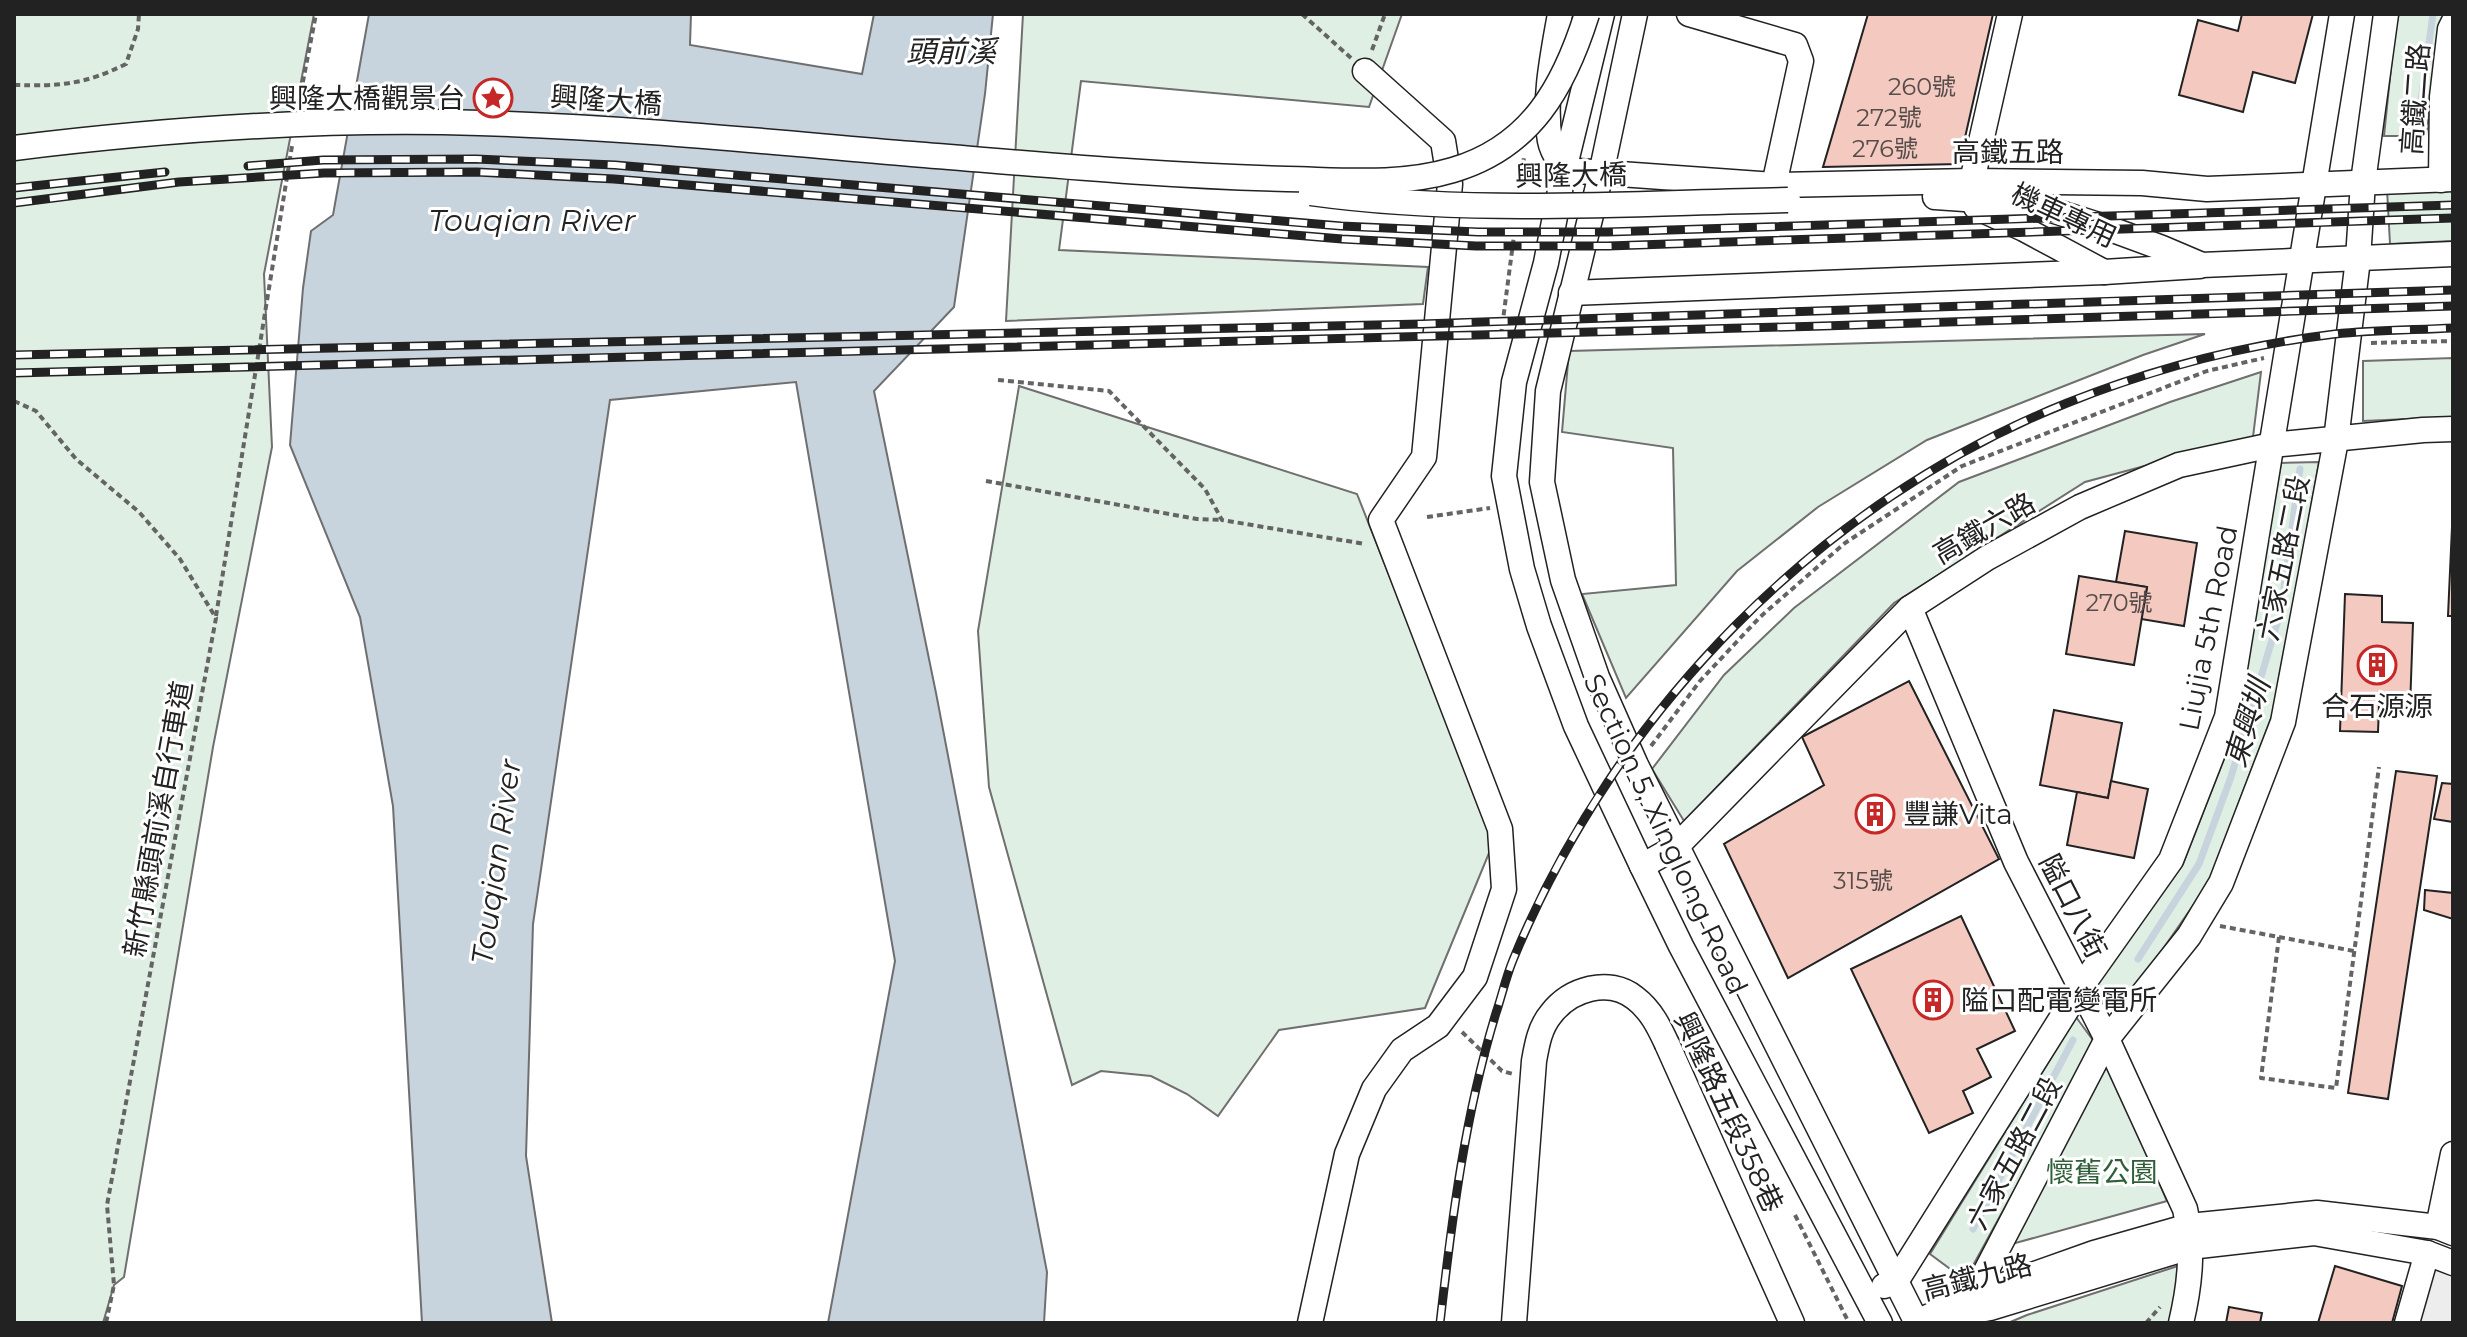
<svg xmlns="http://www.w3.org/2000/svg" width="2467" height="1337" viewBox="0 0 2467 1337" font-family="Montserrat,'Noto Sans TC',sans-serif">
<rect width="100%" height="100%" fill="#fff"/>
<g fill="#e0efe3" stroke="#6f6f6f" stroke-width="2">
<path d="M14 14H314L264 274 272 447 213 747 124 1277 114 1285 103 1323H14Z"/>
<path d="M1023 14H1402L1369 107 1081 81 1059 250 1428 267 1423 304 1006 321Z"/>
<path d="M2399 14H2449L2442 26 2426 136H2384L2395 29Z"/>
<path d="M2453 187V241L2390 244 2387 189Z"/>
<path d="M2205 334 2143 355 1927 440 1818 507 1737 571 1626 698 1582 594 1676 585 1673 448 1562 432 1569 351Z"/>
<path d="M2453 358V417L2363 421V361Z"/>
<path d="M2261 372 2253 437 2085 482 1894 603 1684 821 1652 769 1724 675 1794 608 1959 482 2170 402Z"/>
<path d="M1019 386 1357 494 1494 841 1425 1008 1279 1030 1218 1116 1187 1094 1151 1076 1101 1071 1072 1085 989 787 978 631Z"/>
<path d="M2319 462 2276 705 2208 884 2117 1015 2096 985 2183 864 2235 731 2281 463Z"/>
<path d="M2076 1017 2095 1043 1965 1280 1930 1254Z"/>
<path d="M2108 1063 2167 1201 2012 1244Z"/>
<path d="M2184 1264 2173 1323H2008L2027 1315Z"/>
</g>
<path fill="#ededed" stroke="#6f6f6f" stroke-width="2" d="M2432 1268 2453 1275V1323H2418Z"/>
<path fill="#c7d3dd" stroke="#6f6f6f" stroke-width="2" d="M369 14H691L690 45 862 74 874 14H993L985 94 954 307 874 391 936 693 1047 1272 1044 1323H828L895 961 796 382 610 400 533 924 526 1156 552 1323H422L393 806 360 617 290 445 303 288 311 231 333 215Z"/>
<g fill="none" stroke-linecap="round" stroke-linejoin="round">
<g stroke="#c7d3dd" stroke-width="7">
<path d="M2418 122 2433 14"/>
<path d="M2138 959 2199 864 2231 777 2281 610 2300 469"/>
<path d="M1973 1229 2073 1040"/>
</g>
</g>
<g fill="#f3c9c0" stroke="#222" stroke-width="2">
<path d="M1868 14H1993L1959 164 1823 167Z"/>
<path d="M2242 14H2313L2295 83 2253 72 2243 112 2179 95 2198 20 2238 31Z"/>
<path d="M2453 505V616H2448Z"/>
<path d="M2125 531 2197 543 2184 626 2141 619 2147 587 2116 582Z"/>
<path d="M2079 576 2147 587 2134 665 2066 654Z"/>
<path d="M2345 594 2382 596V622L2413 623 2410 708 2379 707 2378 732 2340 731Z"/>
<path d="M1909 681 1999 859 1788 978 1724 844 1824 785 1802 737Z"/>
<path d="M2054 710 2122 723 2108 798 2040 785Z"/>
<path d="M2396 771 2437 776 2388 1099 2348 1093Z"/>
<path d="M2111 781 2148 789 2134 858 2067 845 2077 792 2108 798Z"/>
<path d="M2442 783 2453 784V822L2434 819Z"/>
<path d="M2425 890 2453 893V919L2424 910Z"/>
<path d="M1961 916 2015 1031 1977 1049 1991 1077 1963 1091 1973 1113 1929 1133 1851 969Z"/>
<path d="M2335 1266 2402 1286 2392 1323H2318Z"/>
<path d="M2229 1307 2262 1313 2260 1323H2226Z"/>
</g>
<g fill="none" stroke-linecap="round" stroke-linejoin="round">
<g stroke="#222" stroke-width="27">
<g id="minor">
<path d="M1560 14C1553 54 1543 100 1550 141 1552 152 1559 161 1564 170L1774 185 1972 181 2142 183 2207 189 2453 179"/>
<path d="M1602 14 1564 170 1546 263 1514 382 1504 476 1522 569 1539 626 1576 726 1642 866 1681 946 1880 1323"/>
<path d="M1635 14 1601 174 1548 391 1542 482 1563 580 1597 677 1636 765 1917 1323"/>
<path d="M1689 14 1795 45 1801 61 1774 185"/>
<path d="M2441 180 2442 97 2450 29 2453 23"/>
<path d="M1972 181 2010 14"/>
<path d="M1935 197 1994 201 2048 209 2105 227 2162 248 2202 265 2453 254"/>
<path d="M1976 207 2024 229 2104 272 2199 266"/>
<path d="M1571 293 2104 272"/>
<path d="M1910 608 2016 862 2107 1039 2185 1209C2194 1248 2190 1285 2181 1323"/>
<path d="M1642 866 1676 847 1910 608 1987 558 2080 507 2179 465 2272 445 2423 430 2453 429"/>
<path d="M1667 1044 1792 1323"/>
<path d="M2438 1227 2453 1154"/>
<path d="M1884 1286 1897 1280 2081 987 2171 860 2227 717 2342 14"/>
<path d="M1973 1296 2107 1039 2189 936 2221 883 2283 722 2336 440 2358 259 2363 182 2386 14"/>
<path d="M1954 1315 1990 1308 2190 1247 2314 1233 2427 1253 2453 1263"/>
<path d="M1310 1323 1347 1154 1374 1089 1402 1050 1438 1026 1475 977 1504 889 1500 829 1381 520 1424 457 1450 184 1443 141 1365 71"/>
<path d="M1915 1323 1973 1296 2094 1253 2189 1226 2317 1213 2438 1227 2453 1233"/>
<path d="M2407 1323 2427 1253"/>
</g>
</g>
<g stroke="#646464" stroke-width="4" stroke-dasharray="6 4" stroke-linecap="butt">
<path d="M1302 14 1351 58"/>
<path d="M1372 50 1385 14"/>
<path d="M14 85C61 86 83 85 126 64L138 29 139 14"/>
<path d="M299 102 316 14"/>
<path d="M1521 184 1524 157"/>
<path d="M1501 335 1515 228"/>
<path d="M2371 343 2453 341"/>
<path d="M998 380 1109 391 1205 489 1222 520 1365 544"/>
<path d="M14 401 36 411 76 459 139 512 180 559 216 618 107 1205 114 1285 106 1323"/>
<path d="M986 481 1197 519 1222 520"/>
<path d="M1427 517 1490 508"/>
<path d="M216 616 292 146"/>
<path d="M1651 746 1700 681 1760 617 1845 543 1962 466 2207 371 2264 358"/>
<path d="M2220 926 2354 951"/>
<path d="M2279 937 2261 1078 2336 1088 2379 767"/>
<path d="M1462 1032 1502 1071 1513 1074"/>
<path d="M1795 1215 1849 1323"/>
<path d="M2146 1323 2160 1307"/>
</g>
<use href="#minor" stroke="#fff" stroke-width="24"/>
<g stroke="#222" stroke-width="9">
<g id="rail">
<path d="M248 166 323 160 476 159 615 165 1341 226 1478 232H1607L2453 205"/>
<path d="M14 188 165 172"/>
<path d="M14 203 179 182 324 173 477 172 614 179 1342 239 1476 246H1608L2453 218"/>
<path d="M14 355 1422 324 2453 290"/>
<path d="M14 373 1823 326 2453 306"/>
<path d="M1440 1323C1452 1218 1465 1114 1496 1013 1502 995 1506 977 1513 960 1614 713 1819 502 2067 403 2152 369 2244 345 2335 334 2374 330 2414 330 2453 328"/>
</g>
</g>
<use href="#rail" stroke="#fff" stroke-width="6" stroke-dasharray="18" stroke-linecap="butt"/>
<g stroke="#222" stroke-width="27" stroke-linecap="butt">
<g id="minor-bridge">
<path d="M14 148C168 129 325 118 480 123 624 127 769 142 912 154 1037 164 1162 176 1287 179 1341 180 1400 186 1453 170 1531 147 1564 87 1587 14"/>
<path d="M1311 193C1469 215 1629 203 1788 200"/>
<path d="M1514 1323 1534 1061C1537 1044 1540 1027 1551 1014 1570 989 1609 977 1635 998 1651 1010 1659 1027 1667 1044"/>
</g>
</g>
<use href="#minor-bridge" stroke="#fff" stroke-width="24"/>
</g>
<defs>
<g id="sight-ring" transform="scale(2)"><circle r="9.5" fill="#fff" stroke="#c62828" stroke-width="1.5"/><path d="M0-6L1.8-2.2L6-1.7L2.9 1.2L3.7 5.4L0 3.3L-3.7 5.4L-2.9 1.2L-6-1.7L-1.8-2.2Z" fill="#c62828"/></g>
<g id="building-ring" transform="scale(2)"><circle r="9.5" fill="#fff" stroke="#c62828" stroke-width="1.5"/><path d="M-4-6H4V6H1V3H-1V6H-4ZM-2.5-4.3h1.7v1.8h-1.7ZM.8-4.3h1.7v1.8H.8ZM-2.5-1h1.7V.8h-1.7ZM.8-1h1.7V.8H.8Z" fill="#c62828"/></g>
</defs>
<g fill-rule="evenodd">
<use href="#sight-ring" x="493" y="98"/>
<use href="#building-ring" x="2377" y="665"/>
<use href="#building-ring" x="1875" y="814"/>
<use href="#building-ring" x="1933" y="1000"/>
</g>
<g text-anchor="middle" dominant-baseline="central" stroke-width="6" stroke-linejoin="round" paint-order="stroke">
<g font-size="24" fill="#564c4a">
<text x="1922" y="86">260號</text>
<text x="1889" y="117">272號</text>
<text x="1885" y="148">276號</text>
<text x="2119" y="602">270號</text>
<text x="1863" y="880">315號</text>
</g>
<g font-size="28" fill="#222" stroke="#fff" text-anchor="start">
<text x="465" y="98" text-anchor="end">興隆大橋觀景台</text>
<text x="2377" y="706" text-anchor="middle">合石源源</text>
<text x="1903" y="814">豐謙Vita</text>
<text x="1961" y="1000">隘口配電變電所</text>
</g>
<g font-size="28" fill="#222" stroke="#fff">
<text transform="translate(2415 99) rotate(-86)">高鐵二路</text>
<text transform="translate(606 100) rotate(4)">興隆大橋</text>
<text x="2008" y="152">高鐵五路</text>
<text transform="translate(1571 175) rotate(-1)">興隆大橋</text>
<text transform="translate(2064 215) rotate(25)">機車專用</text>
<text transform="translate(1984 528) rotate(-30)">高鐵六路</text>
<text transform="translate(2283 558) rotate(-79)">六家五路二段</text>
<text transform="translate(2208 628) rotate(-79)">Liujia 5th Road</text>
<text transform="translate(158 819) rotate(-80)">新竹縣頭前溪自行車道</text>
<text transform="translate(1666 834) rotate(65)">Section 5, Xinglong Road</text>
<text transform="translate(2073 906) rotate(63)">隘口八街</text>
<text transform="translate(1729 1112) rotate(65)">興隆路五段358巷</text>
<text transform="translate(2014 1153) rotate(-62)">六家五路二段</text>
<text transform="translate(1977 1277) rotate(-14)">高鐵九路</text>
</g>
<g font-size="28" fill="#2f5e38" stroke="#fff">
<text x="2102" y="1172">懷舊公園</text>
</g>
<g font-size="30" font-style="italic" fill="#222" stroke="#fff">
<text x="951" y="51">頭前溪</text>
<text x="532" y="220">Touqian River</text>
<text transform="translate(2247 723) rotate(-73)">東興圳</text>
<text transform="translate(496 862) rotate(-82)">Touqian River</text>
</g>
</g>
<rect width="2467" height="1337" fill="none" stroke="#222222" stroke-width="32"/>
</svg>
